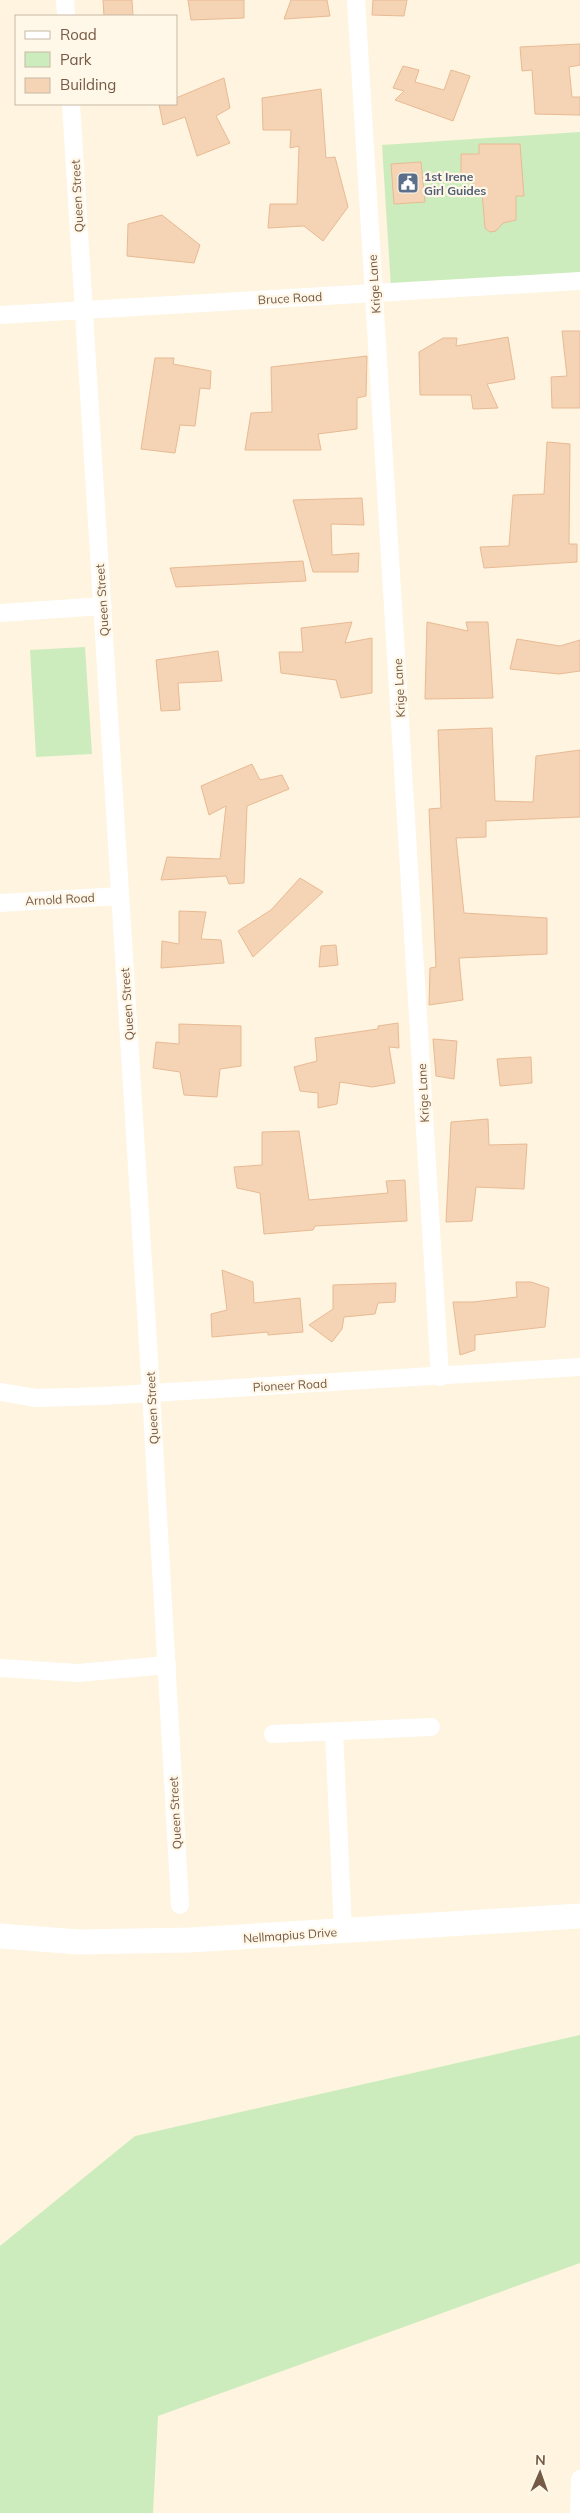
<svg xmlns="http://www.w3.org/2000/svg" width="580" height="2513" viewBox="0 0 580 2513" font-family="Mulish,sans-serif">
<rect width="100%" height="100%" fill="#fef4df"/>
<g fill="#cdecbd">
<path d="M580 132V275L391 288 382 145Z"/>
<path d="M85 647 92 754 36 757 30 650Z"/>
<path d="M580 2035V2263L158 2416 153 2513H0V2246L135 2136Z"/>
</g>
<g fill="#f5d3b5" stroke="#e8ba94">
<path d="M103 0H132L133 16H104Z"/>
<path d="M188 0H244V18L191 20Z"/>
<path d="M291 0H327L330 16 284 19Z"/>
<path d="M373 0H407L404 16 372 15Z"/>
<path d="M580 44V65L569 67 572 97H580V115L535 114 532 70 522 71 520 47Z"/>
<path d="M403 66 419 70 415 82 444 90 451 70 470 76 453 121 395 100 404 91 393 88Z"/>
<path d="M224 78 230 108 216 116 230 143 197 156 185 117 163 125 159 104H176V98Z"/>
<path d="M321 89 326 158 335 157 348 207 323 241 304 226 268 228 270 204H297L299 146 290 148 291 130H263L262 98Z"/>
<path d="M479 144H520L524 196H516V220L503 223 496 231 490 232 485 228 482 191H473V181L461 182V154H479Z"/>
<path d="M421 162 425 202 394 204 391 164Z"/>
<path d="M162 215 200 245 194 263 127 256 128 224Z"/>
<path d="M562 331H580V408H552L551 377 567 376Z"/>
<path d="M508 337 515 379 487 384 498 408 473 409 471 395H420L419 352 443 338H457L456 346Z"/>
<path d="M367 356 366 396 357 398V429L318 434 321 450H245L251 413 272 412 271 367Z"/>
<path d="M155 358H174L173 364 211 371 210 389 200 388 195 426 180 425 175 453 141 449Z"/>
<path d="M547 442 570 444 569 544H577V562L484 568 480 547 509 546 513 495 544 494Z"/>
<path d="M362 498 364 525 331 524 332 555 359 553 358 572H313L293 500Z"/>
<path d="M303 561 306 581 176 587 170 568Z"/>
<path d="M352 622 345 643 372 638V693L341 698 336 680 281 673 279 652H303L301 628Z"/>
<path d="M427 622 468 631 466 622H488L493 698 425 699Z"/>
<path d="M517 639 560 646 580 640V671L559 674 510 669Z"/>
<path d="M218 651 222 681 178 683 180 710 161 711 156 660Z"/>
<path d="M492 728 495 801 533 802 536 756 580 750V817L486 821V837L456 838 464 913 547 918V954L459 958 463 1000 429 1005 430 968 436 967 429 809 441 808 438 730Z"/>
<path d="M252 764 260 780 282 775 289 789 247 806 244 883 229 884 226 876 161 880 167 857 220 859 226 806 209 815 201 786Z"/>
<path d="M300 878 323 892 253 957 238 931 271 910Z"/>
<path d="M179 911 206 912 201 939 221 940 224 963 161 968 162 941 179 944Z"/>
<path d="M336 945 338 965 319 967 321 946Z"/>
<path d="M398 1023 399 1048 389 1047 395 1083 372 1087 340 1082 337 1104 318 1108V1093L300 1091 294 1067 317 1061 315 1038 378 1029V1026Z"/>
<path d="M179 1024 241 1026V1066L220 1069 217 1097 184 1095 180 1072 153 1068 156 1042 179 1044Z"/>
<path d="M433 1039 457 1041 454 1079 436 1076Z"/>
<path d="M531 1057 532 1083 500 1086 497 1059Z"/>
<path d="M488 1119 489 1145 527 1144 524 1189 476 1187 472 1221 446 1222 451 1122Z"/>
<path d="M299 1131 309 1200 388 1193 386 1181 405 1180 407 1221 315 1226 313 1230 264 1234 260 1193 237 1188 234 1167 262 1165V1132Z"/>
<path d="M222 1270 253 1282 254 1303 300 1298 303 1332 268 1335V1332L212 1337 211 1314 227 1310Z"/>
<path d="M516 1282H531L549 1288 545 1327 475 1335V1350L460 1355 453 1302H473L517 1297Z"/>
<path d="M396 1283 395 1302 378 1303 375 1314 344 1317 342 1329 332 1342 309 1325 333 1309V1285Z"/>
</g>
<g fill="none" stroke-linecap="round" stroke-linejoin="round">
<g stroke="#fff" stroke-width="18">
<path d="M65 0 66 16"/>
<path d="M356 0 440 1377"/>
<path d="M71 104 151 1392 180 1905"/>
<path d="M0 315 580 281"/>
<path d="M0 613 103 606"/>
<path d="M0 903 120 896"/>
<path d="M0 1392 36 1398 102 1396 580 1367"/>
<path d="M0 1668 78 1673 167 1665"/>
<path d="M334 1731 343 1931"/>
<path d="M273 1734 431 1727"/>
<path d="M579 2513 580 2479"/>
</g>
<path stroke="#fff" stroke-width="25" d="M0 1936 79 1942 190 1940 580 1916"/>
</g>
<defs>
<g id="civic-square" transform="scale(1.125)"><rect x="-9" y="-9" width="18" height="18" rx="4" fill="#5c6f8a" stroke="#fff7e7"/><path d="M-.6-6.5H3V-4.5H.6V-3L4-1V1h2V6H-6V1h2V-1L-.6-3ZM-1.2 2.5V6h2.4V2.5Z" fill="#fff"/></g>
</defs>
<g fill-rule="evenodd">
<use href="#civic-square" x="408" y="183"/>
</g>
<g text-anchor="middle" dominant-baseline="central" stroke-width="4.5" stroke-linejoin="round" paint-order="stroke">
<g font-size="12" font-weight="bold" fill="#4e5e75" stroke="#fff7e7" text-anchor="start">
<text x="424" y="176">1st Irene<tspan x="424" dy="14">Girl Guides</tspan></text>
</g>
<g font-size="12" fill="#755a45" stroke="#fff7e7">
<text transform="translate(77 196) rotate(-93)">Queen Street</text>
<text transform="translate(374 284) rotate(-94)">Krige Lane</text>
<text transform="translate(290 298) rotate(-3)">Bruce Road</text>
<text transform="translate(102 600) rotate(-94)">Queen Street</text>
<text transform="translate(399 688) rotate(-93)">Krige Lane</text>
<text transform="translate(60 899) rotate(-3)">Arnold Road</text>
<text transform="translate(127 1004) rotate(-94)">Queen Street</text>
<text transform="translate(423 1093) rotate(-93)">Krige Lane</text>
<text transform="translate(290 1385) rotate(-3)">Pioneer Road</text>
<text transform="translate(152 1408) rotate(-93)">Queen Street</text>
<text transform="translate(175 1813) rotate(-93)">Queen Street</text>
<text transform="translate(290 1935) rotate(-4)">Nellmapius Drive</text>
</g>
</g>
<rect x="15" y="15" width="162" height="90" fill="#fff7e7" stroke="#c8b8a6"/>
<rect x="25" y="31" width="25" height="8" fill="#ffffff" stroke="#c8b8a6"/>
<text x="60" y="40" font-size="15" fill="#755a45">Road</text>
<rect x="25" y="52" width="25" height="15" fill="#cdecbd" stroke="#c8b8a6"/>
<text x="60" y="65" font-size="15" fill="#755a45">Park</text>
<rect x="25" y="78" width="25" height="15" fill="#f5d3b5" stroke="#c8b8a6"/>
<text x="60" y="90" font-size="15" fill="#755a45">Building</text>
<g transform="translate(540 2473) rotate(2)" stroke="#fff7e7" stroke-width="4" paint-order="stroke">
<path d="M0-4L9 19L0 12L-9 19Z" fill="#755a45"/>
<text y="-8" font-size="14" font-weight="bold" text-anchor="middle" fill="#755a45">N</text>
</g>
</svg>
